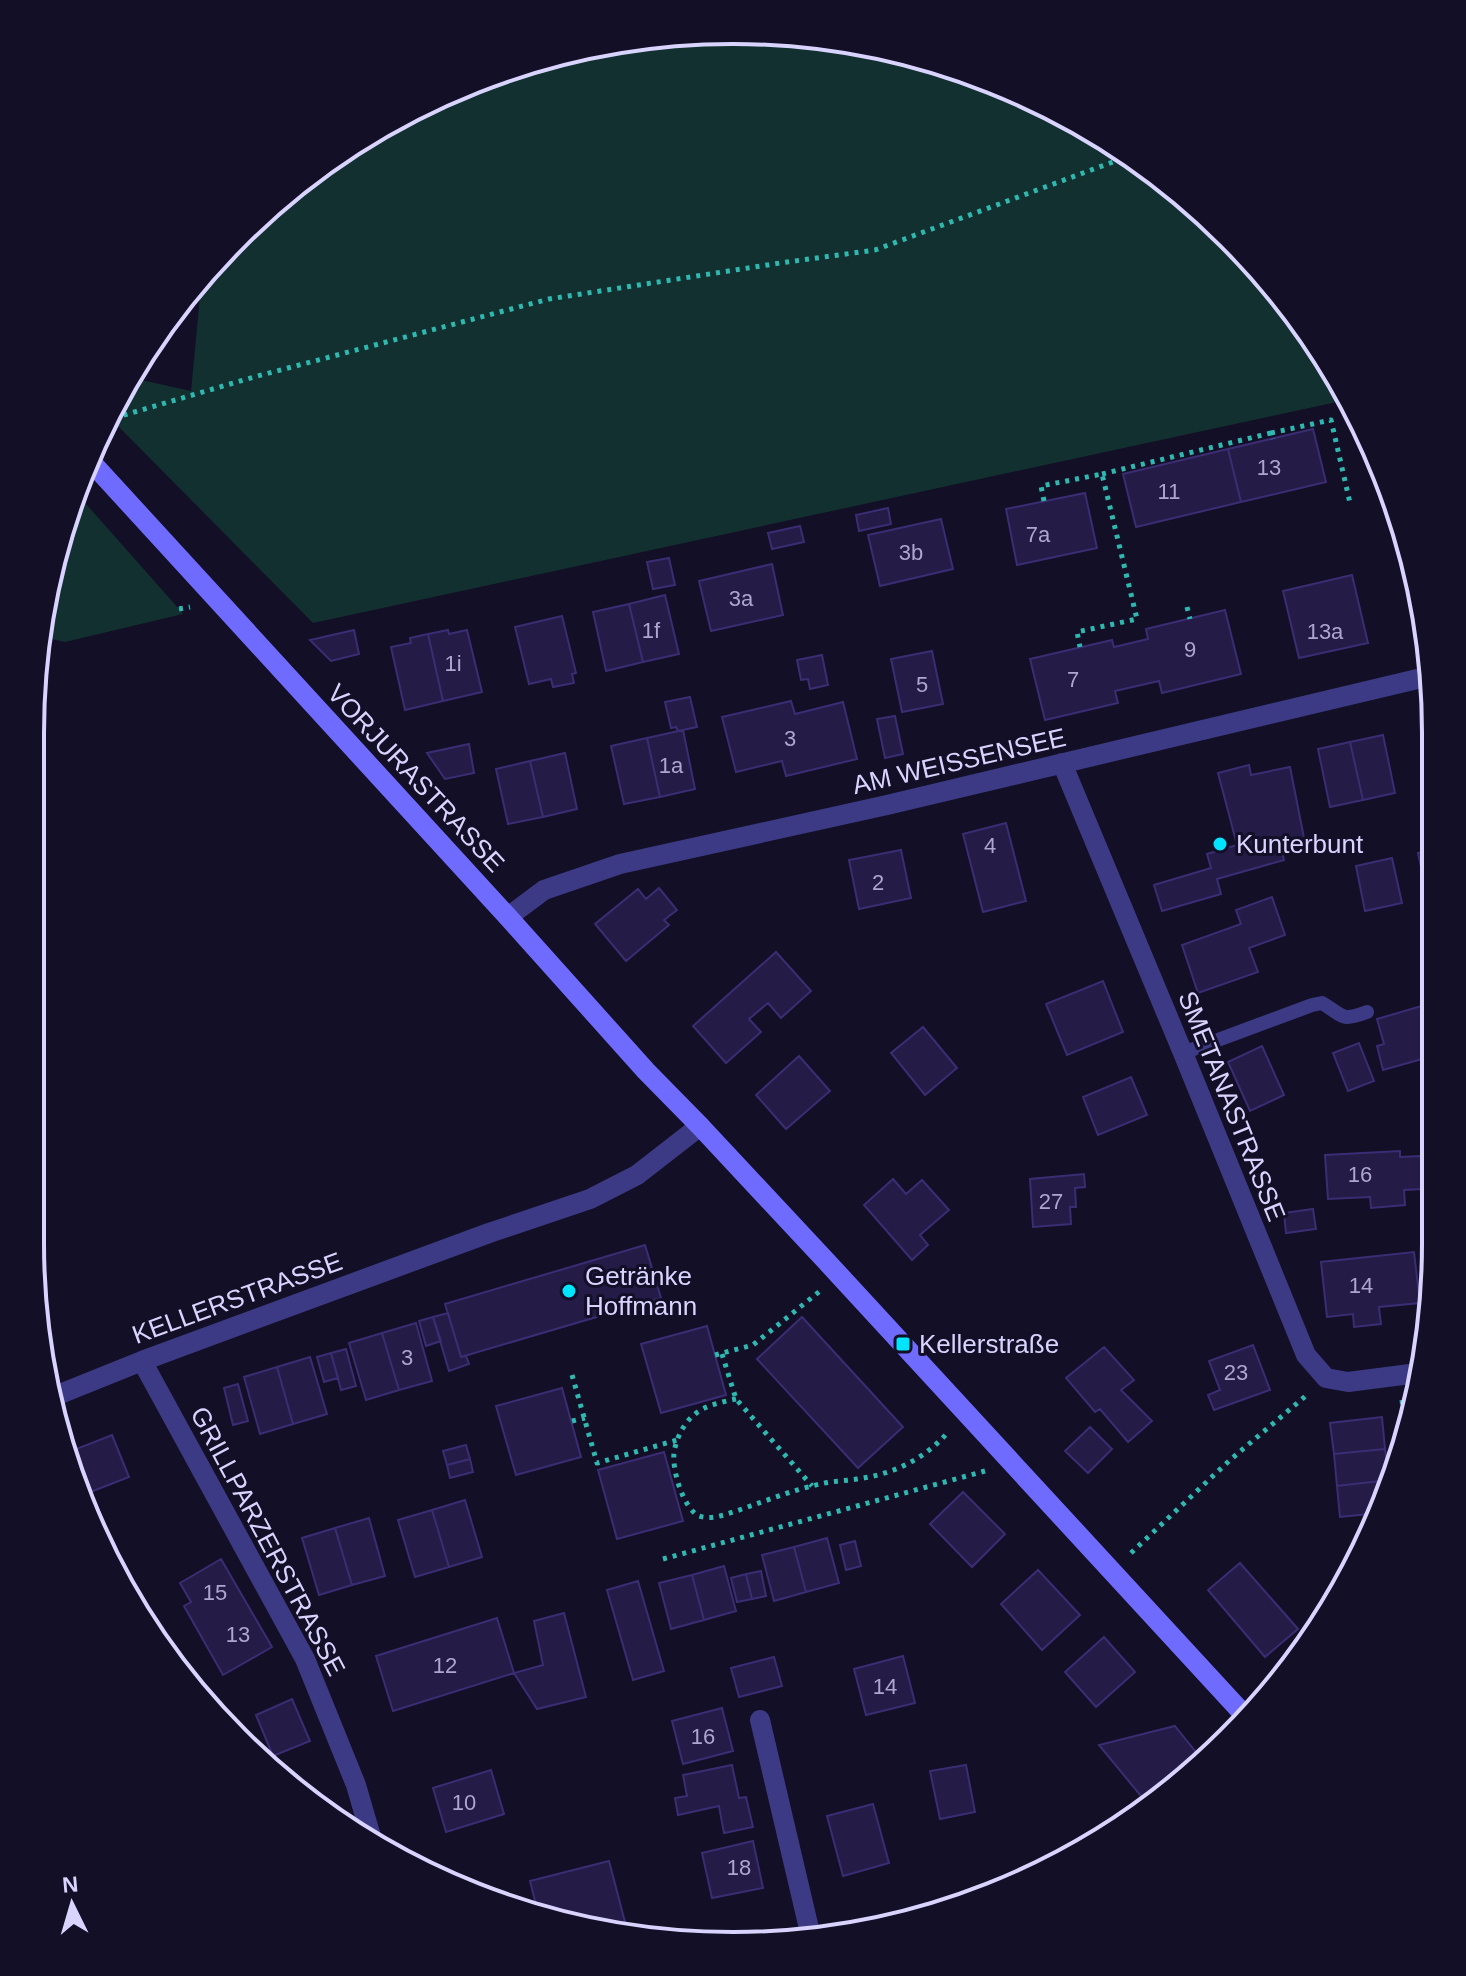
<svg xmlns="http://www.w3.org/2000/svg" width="1466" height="1976" font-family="Arial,sans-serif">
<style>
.green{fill:#12302f}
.building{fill:#241b47;stroke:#3b2d73;stroke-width:2}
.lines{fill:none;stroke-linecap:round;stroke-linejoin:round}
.path{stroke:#2fb8b0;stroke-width:5;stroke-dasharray:4 6;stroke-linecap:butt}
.service{stroke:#3d3a85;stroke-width:14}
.minor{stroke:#3d3a85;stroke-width:20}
.secondary{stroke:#6f6bff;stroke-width:20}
.poi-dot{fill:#00e5ff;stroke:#130f26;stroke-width:3}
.labels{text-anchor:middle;stroke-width:6;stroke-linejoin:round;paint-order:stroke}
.number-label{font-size:22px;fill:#aca6d1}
.street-label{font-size:26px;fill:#d9d4ff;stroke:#130f26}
.poi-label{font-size:26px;fill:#d9d4ff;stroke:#130f26;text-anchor:start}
.rim{fill:none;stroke:#d9d4ff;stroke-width:4}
</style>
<rect width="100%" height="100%" fill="#130f26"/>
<!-- green -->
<path class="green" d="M687 31 825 36 959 67 1085 124 1197 205 1291 305 1346 400 313 623 113 421 132 378 191 391 201 286 305 175 422 102 551 54Z
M79 496 179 609 183 614 65 642 47 638 41 631 54 551Z"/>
<!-- building -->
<path class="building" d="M1313 429 1326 482 1241 502 1228 449Z
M1228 449 1241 502 1136 527 1123 474Z
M1085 493 1097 548 1017 565 1006 509Z
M888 508 891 524 859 531 856 515Z
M941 519 953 569 880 586 868 535Z
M800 526 804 542 772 549 768 533Z
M669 558 675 585 653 589 647 562Z
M772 564 783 615 711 631 699 581Z
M1352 575 1368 643 1299 658 1283 591Z
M1415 587 1430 641 1423 643 1410 588Z
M665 595 679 654 643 662 629 604Z
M629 604 643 662 606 671 593 612Z
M1225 610 1241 674 1162 693 1159 681 1115 691 1118 703 1045 720 1030 659 1112 640 1114 647 1148 639 1146 629Z
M562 616 576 673 572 674 574 683 553 687 551 679 529 684 515 627Z
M354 630 359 654 331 661 310 640Z
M448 630 449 634 467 630 482 692 443 701 428 634Z
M428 634 443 701 405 710 391 647 411 643 410 638Z
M932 651 943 704 902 712 891 659Z
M822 655 828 685 810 689 808 679 801 680 797 660Z
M690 697 697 727 678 731 676 727 671 728 665 702Z
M791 701 795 714 843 702 857 759 786 776 782 761 736 772 722 717Z
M895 716 903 754 885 758 877 719Z
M683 730 695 789 660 797 647 738Z
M1383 735 1395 793 1363 800 1350 742Z
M647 738 660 797 624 804 611 746Z
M1350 742 1363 800 1330 807 1318 749Z
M469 744 474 773 445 779 427 753Z
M565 753 577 809 543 817 530 761Z
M530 761 543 817 508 824 496 769Z
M1249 765 1251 775 1290 767 1305 843 1281 847 1284 860 1217 879 1221 894 1162 911 1154 885 1211 868 1207 854 1237 845 1218 773Z
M1006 823 1026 901 983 912 963 834Z
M901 850 911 898 859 909 849 860Z
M1431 850 1432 903 1429 904 1418 853Z
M1392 858 1402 903 1365 911 1356 866Z
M659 888 677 910 664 920 669 925 626 961 595 924 638 889 646 899Z
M1272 897 1285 935 1249 948 1258 972 1198 993 1182 945 1241 924 1236 910Z
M776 952 811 991 781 1018 768 1003 749 1019 761 1032 726 1063 693 1026Z
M1103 981 1123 1032 1067 1055 1046 1004Z
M1425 1005 1433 1031V1056L1383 1070 1377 1046 1384 1044 1377 1019Z
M923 1027 957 1068 925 1095 891 1053Z
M1359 1043 1374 1081 1348 1091 1333 1053Z
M1262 1046 1284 1095 1250 1111 1228 1062Z
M799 1056 830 1091 786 1129 756 1095Z
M1131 1077 1147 1115 1098 1135 1083 1097Z
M1400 1151V1157L1421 1156 1423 1189 1404 1190 1405 1205 1371 1208 1370 1197 1328 1199 1325 1155Z
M1084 1174 1085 1187 1075 1188 1076 1207H1070L1071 1224 1033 1227 1030 1179Z
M893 1179 906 1194 922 1180 949 1210 920 1235 928 1245 912 1260 864 1205Z
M1313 1209 1316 1229 1286 1233 1284 1213Z
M645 1245 661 1298 461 1357 445 1304Z
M1414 1252 1420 1303 1379 1307 1381 1324 1354 1327 1353 1314 1327 1317 1321 1262Z
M1424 1303H1432L1426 1333Z
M448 1313 461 1357 466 1356 469 1364 449 1371 433 1317Z
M433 1317 441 1341 426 1346 419 1321Z
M802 1317 903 1427 858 1468 757 1359Z
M416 1323 432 1381 399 1390 382 1333Z
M707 1326 726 1395 661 1413 641 1344Z
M382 1333 399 1390 366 1400 349 1343Z
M1253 1345 1270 1390 1214 1410 1208 1395 1220 1390 1209 1361Z
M1104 1347 1134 1380 1121 1390 1152 1421 1128 1442 1100 1409 1095 1412 1066 1378Z
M346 1349 356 1386 341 1390 331 1353Z
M331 1353 338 1378 324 1382 317 1357Z
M310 1357 327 1414 293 1424 277 1367Z
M277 1367 293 1424 260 1434 244 1377Z
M238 1384 248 1421 233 1425 224 1388Z
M562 1388 581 1457 516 1475 496 1406Z
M1382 1417 1385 1449 1334 1454 1330 1423Z
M1090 1427 1112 1449 1088 1473 1065 1451Z
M112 1435 129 1477 83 1495 66 1453Z
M466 1445 470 1459 447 1465 443 1451Z
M1385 1449 1389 1480 1337 1486 1334 1454Z
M664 1452 683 1521 617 1539 598 1470Z
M470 1459 473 1472 450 1478 447 1465Z
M1389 1480 1390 1489 1379 1513 1340 1517 1337 1486Z
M963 1492 1005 1534 972 1567 930 1524Z
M465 1500 482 1557 449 1567 432 1510Z
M432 1510 449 1567 415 1577 398 1520Z
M369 1518 385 1576 352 1585 335 1528Z
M335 1528 352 1585 319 1595 302 1538Z
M827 1538 839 1583 806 1592 794 1547Z
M855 1541 861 1566 846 1570 840 1545Z
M794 1547 806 1592 774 1601 762 1555Z
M221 1559 272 1647 223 1675 184 1606 191 1602 180 1583Z
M1240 1563 1298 1629 1265 1657 1208 1590Z
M724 1566 736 1611 704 1620 692 1575Z
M1038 1570 1080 1615 1042 1650 1001 1604Z
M761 1571 766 1596 752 1599 746 1574Z
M746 1574 752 1599 737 1602 731 1578Z
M692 1575 704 1620 671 1629 659 1583Z
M638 1581 664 1671 633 1680 607 1590Z
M564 1613 586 1697 537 1709 514 1673 543 1665 534 1621Z
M497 1618 514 1673 393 1711 376 1656Z
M1104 1637 1135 1672 1096 1707 1065 1672Z
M903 1656 915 1703 866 1715 854 1669Z
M774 1657 782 1686 739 1697 731 1668Z
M292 1699 310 1741 273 1756 256 1715Z
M722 1708 733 1751 683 1764 672 1721Z
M1175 1726 1203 1761 1161 1801 1150 1807 1099 1745Z
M732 1765 739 1798 746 1797 753 1827 724 1833 719 1806 678 1815 675 1798 687 1796 683 1775Z
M966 1765 975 1812 940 1819 930 1771Z
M491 1770 504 1814 446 1832 433 1788Z
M873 1804 889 1863 843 1876 827 1816Z
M753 1841 763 1888 712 1898 702 1853Z
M609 1861 625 1922 590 1931 538 1913 530 1881Z
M1038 1869 1039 1871 997 1894 994 1880Z
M768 1934 771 1944 739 1942Z"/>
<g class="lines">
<!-- path -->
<path class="path" d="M114 418 254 377 549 299 780 263 875 250 1129 156
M1271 433 1331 420 1350 503
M1102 474 1271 433 1273 439
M1044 501 1041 486 1102 474 1137 619 1077 632 1080 647
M1187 607 1190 619
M179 609 190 607
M722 1354 736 1399 812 1486
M715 1355 753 1345 820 1291
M572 1375 597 1463 677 1440
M736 1399C722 1402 705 1405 694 1415 683 1424 676 1439 674 1453 672 1470 683 1508 699 1516 708 1519 716 1517 724 1515 756 1505 788 1491 820 1484 832 1481 845 1481 857 1479 894 1474 925 1459 949 1431
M1402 1400 1406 1434
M572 1421 585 1418
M1131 1553 1230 1460 1308 1394
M663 1559 985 1471"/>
<!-- service -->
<path class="service" d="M1183 1053 1312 1005 1322 1003C1344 1016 1340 1022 1367 1012"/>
<!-- minor -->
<path class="minor" d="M1062 763 1183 1053 1306 1355 1326 1378 1348 1382 1418 1373
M508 917 544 890 620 864 887 805 1430 676
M142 1361 305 1659 356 1785 372 1840
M50 1398 142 1361 489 1233 590 1199 637 1175 700 1126
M760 1720 811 1937"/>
<!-- secondary -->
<path class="secondary" d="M93 464 508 917 646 1071 700 1126 827 1262 1248 1719"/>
</g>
<!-- markers -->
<g class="poi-dot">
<circle cx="1220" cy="844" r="8"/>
<circle cx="569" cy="1291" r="8"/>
<rect x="895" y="1336" width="16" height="16" rx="4"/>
</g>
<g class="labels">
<!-- number labels -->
<g class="number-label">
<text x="1269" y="475">13</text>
<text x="1169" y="499">11</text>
<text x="1038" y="542">7a</text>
<text x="911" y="560">3b</text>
<text x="741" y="606">3a</text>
<text x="651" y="638">1f</text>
<text x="1325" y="639">13a</text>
<text x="1190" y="657">9</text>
<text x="453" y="671">1i</text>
<text x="1073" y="687">7</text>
<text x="922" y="692">5</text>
<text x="790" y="746">3</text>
<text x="671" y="773">1a</text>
<text x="990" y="853">4</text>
<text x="878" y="890">2</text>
<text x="1360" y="1182">16</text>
<text x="1051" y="1209">27</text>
<text x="1361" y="1293">14</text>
<text x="407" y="1365">3</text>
<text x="1236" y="1380">23</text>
<text x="215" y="1600">15</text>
<text x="238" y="1642">13</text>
<text x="445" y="1673">12</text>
<text x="885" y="1694">14</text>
<text x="703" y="1744">16</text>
<text x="464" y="1810">10</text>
<text x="739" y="1875">18</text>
</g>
<!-- street labels -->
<g class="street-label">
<text transform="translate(959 761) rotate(-13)" y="9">AM WEISSENSEE</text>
<text transform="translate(416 778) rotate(47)" y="9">VORJURASTRASSE</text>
<text transform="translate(1232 1106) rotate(68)" y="9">SMETANASTRASSE</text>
<text transform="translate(237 1298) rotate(-20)" y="9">KELLERSTRASSE</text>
<text transform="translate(268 1541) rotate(62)" y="9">GRILLPARZERSTRASSE</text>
</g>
<!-- poi labels -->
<g class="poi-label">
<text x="1236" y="853">Kunterbunt</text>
<text x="585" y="1285">Getränke<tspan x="585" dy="30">Hoffmann</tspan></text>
<text x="919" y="1353">Kellerstraße</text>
</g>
</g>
<!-- crop -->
<path d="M0 0H1466V1976H0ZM733 44H733A689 689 0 0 1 1422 733V1243A689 689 0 0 1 733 1932H733A689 689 0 0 1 44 1243V733A689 689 0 0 1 733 44Z" fill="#130f26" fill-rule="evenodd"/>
<path class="rim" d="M733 44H733A689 689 0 0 1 1422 733V1243A689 689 0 0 1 733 1932H733A689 689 0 0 1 44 1243V733A689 689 0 0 1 733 44Z"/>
<!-- north arrow -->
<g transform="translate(72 1904) rotate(355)" stroke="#130f26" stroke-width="6" paint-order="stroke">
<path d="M0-6L14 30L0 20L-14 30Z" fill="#d9d4ff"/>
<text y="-12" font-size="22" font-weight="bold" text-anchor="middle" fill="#d9d4ff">N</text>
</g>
</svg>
